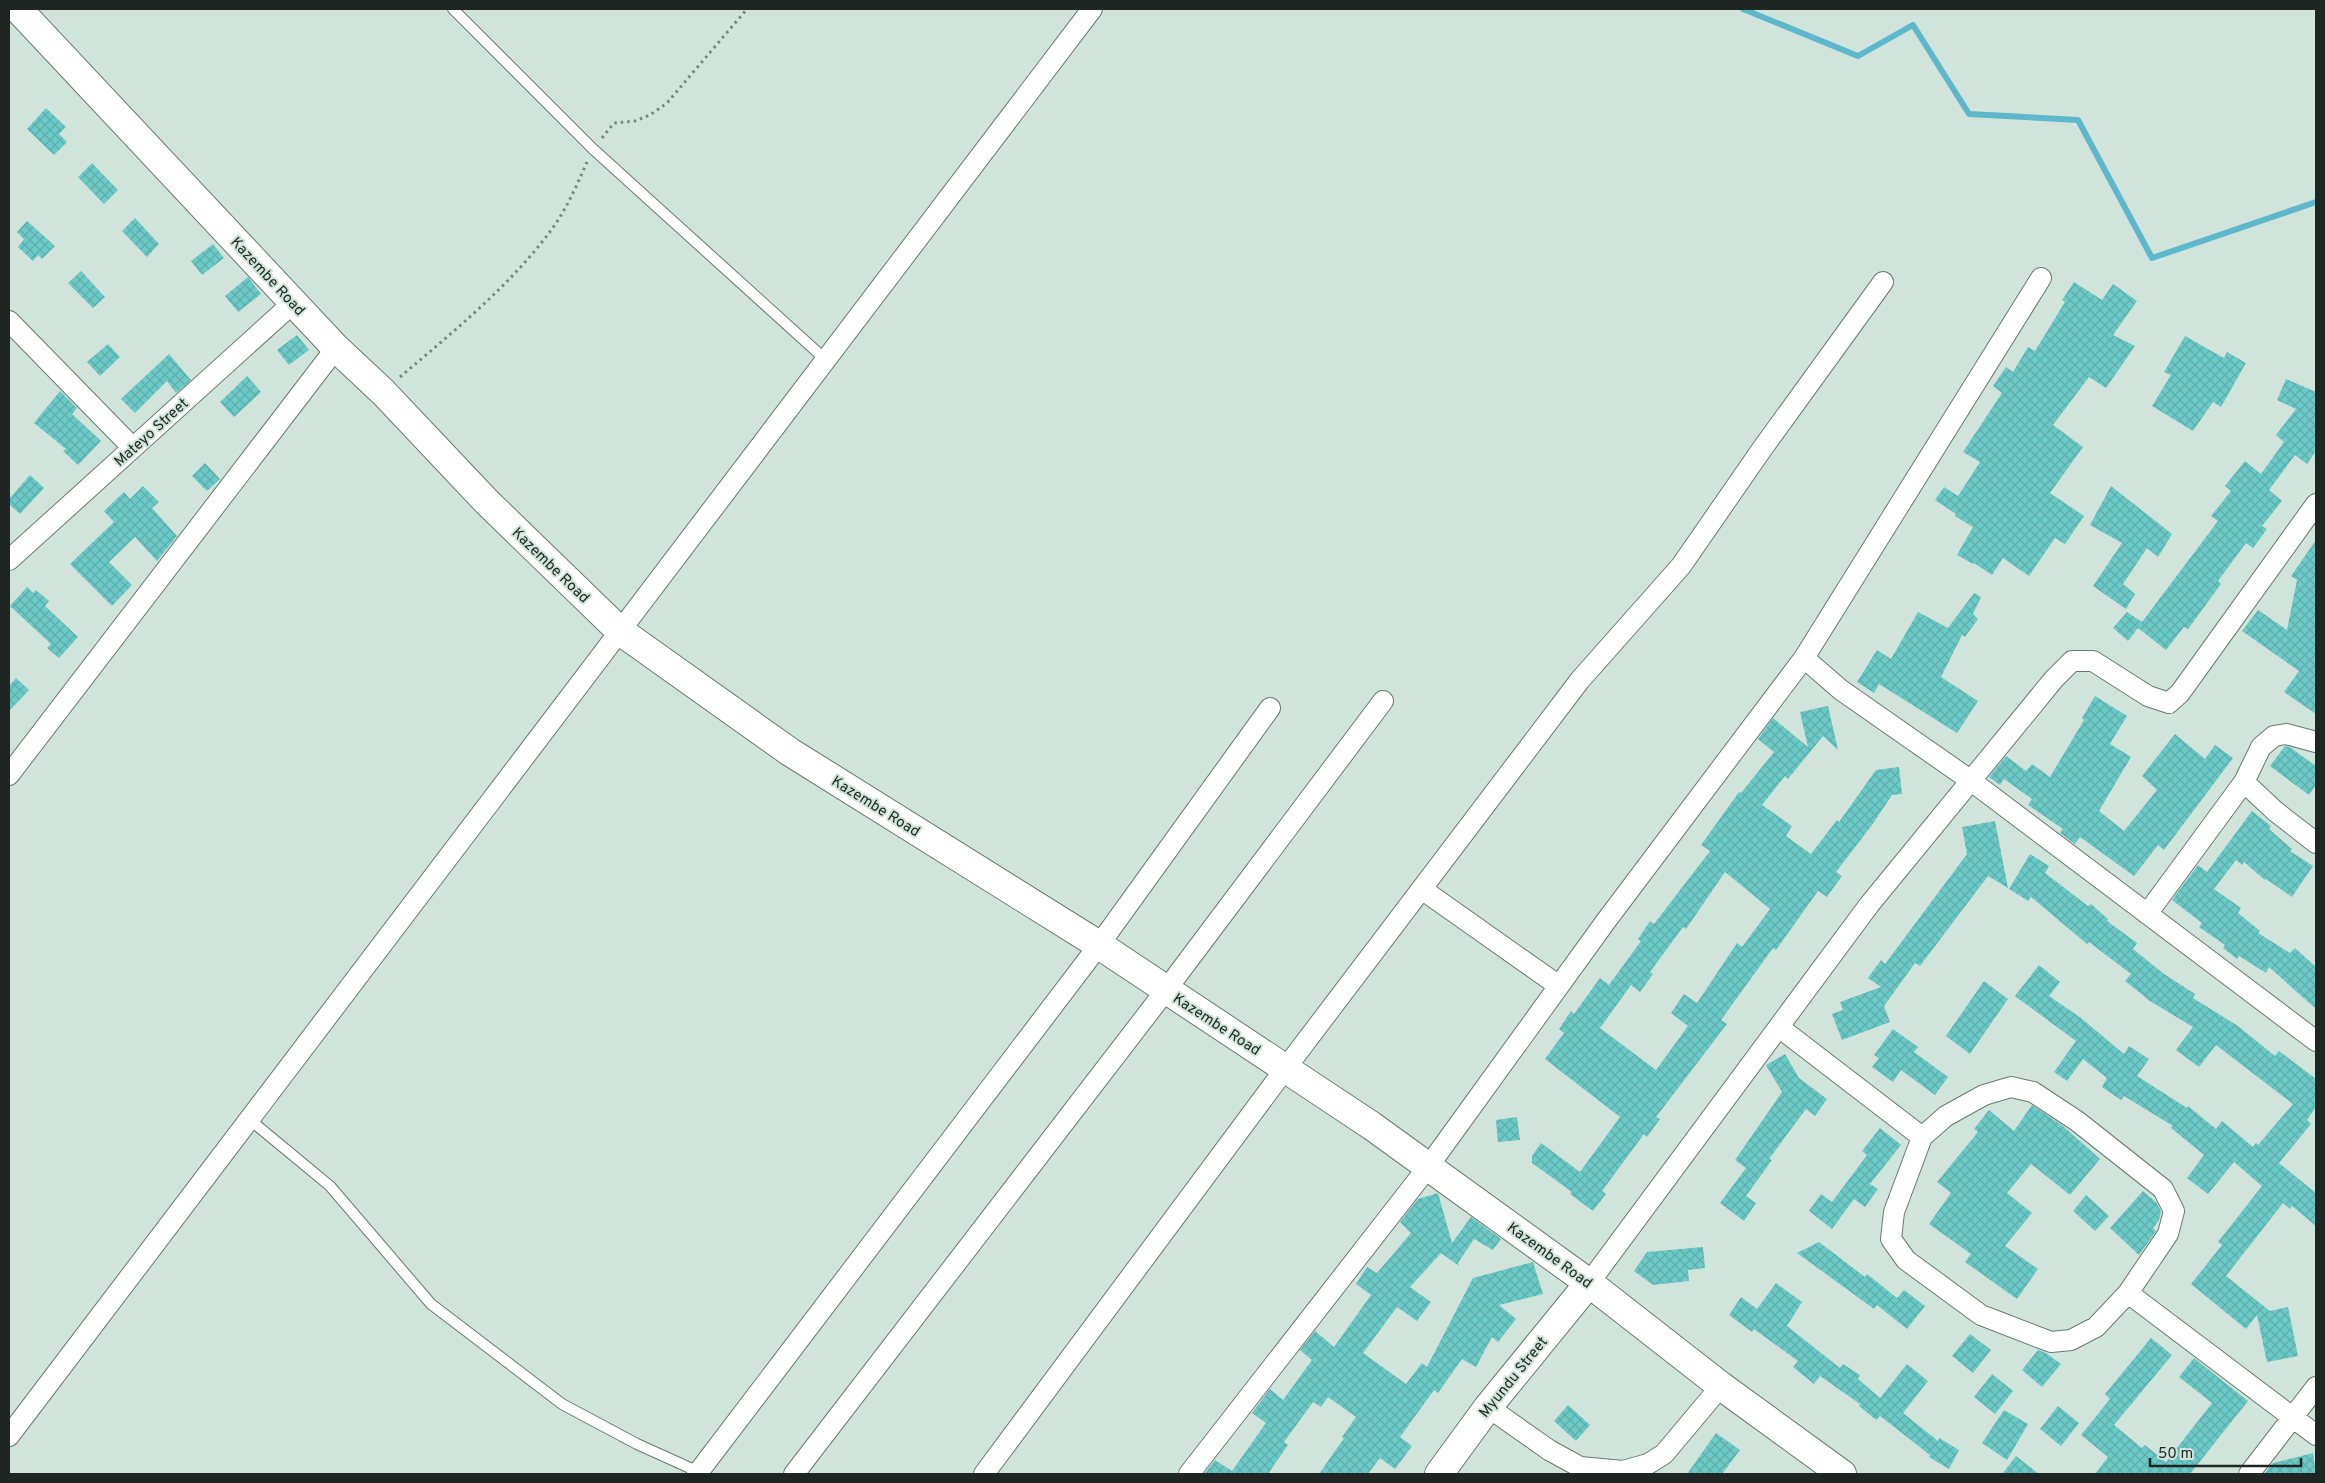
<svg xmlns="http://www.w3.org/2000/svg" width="2325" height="1483" font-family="Overpass,sans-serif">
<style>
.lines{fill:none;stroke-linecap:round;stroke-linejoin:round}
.stream{stroke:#5fb7cc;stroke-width:6}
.building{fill:url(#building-cross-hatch);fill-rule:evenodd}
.lane-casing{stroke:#697a73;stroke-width:12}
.street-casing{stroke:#697a73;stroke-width:22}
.secondary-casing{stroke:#697a73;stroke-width:30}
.path{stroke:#77847f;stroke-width:3;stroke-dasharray:2.5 4;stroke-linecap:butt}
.lane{stroke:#fff;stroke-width:10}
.street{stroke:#fff;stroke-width:20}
.secondary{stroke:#fff;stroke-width:28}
.labels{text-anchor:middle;stroke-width:4;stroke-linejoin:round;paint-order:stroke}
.street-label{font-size:15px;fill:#1e2522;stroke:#d1e4dc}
</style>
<defs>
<pattern id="building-cross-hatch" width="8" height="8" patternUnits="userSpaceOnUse" patternTransform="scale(1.25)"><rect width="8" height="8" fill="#6ccac6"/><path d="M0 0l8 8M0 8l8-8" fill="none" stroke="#5dadaa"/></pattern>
</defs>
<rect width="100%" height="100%" fill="#d1e4dc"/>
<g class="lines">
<!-- stream -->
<path class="stream" d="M1743 9 1858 56 1913 25 1969 114 2078 120 2152 258 2316 202"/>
</g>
<!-- building -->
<path class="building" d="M46 108 66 127 59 134 67 142 54 155 27 129Z
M92 163 118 190 104 204 78 177Z
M135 218 159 244 147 257 122 231Z
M27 221 55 246 42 259 38 255 33 261 18 247 24 239 17 232Z
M213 244 224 258 202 275 191 261Z
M81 271 105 297 93 308 68 283Z
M248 277 261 294 238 312 225 296Z
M2074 282 2102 300 2113 284 2137 301 2113 335 2135 346 2106 388 2089 377 2053 425 2083 447 2050 493 2084 516 2065 544 2055 538 2029 576 2003 558 1992 575 1974 563 1973 564 1957 555 1973 527 1955 516 1956 514 1935 500 1944 487 1958 496 1980 462 1963 452 2002 393 1993 386 2006 367 2013 372 2028 347 2035 351 2065 302 2062 300Z
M297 335 309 350 289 365 277 350Z
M2185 336 2224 358 2227 352 2246 363 2221 407 2213 402 2193 431 2152 406 2171 375 2164 372Z
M108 344 120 357 100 376 87 362Z
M169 354 191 380 176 393 167 381 135 413 121 399Z
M247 376 261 392 234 417 220 402Z
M2286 379 2316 392V451L2307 464 2295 455 2269 490 2282 501 2262 526 2267 529 2253 548 2246 543 2218 581 2221 584 2188 629 2184 627 2166 650 2138 628 2128 641 2113 628 2127 612 2142 622 2218 521 2211 516 2231 491 2225 486 2245 461 2261 474 2284 442 2276 435 2296 409 2277 400Z
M60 391 77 408 72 414 101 441 78 465 63 451 66 449 34 423Z
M205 463 220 479 207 491 192 476Z
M30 475 44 488 20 514 9 504V499Z
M143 486 159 502 152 508 177 536 157 561 135 537 109 562 132 585 112 606 70 564 114 522 104 511 124 492 130 499Z
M2111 486 2172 534 2158 557 2147 548 2123 584 2135 594 2126 609 2093 586 2122 543 2090 525Z
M2316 540V714L2284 692 2299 671 2242 631 2258 610 2287 630 2297 580 2291 576Z
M27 587 33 593 36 590 49 601 45 606 78 637 59 658 47 648 51 644 10 606Z
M1974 593 1981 597 1973 614 1978 619 1965 637 1962 635 1941 677 1978 701 1957 733 1879 684 1874 693 1857 682 1877 650 1891 659 1918 612 1948 628Z
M16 678 29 690 9 711V686Z
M2095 696 2127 716 2110 744 2131 757 2099 811 2124 831 2157 790 2142 776 2175 734 2205 759 2215 745 2233 758 2164 850 2158 845 2134 876 2080 837 2075 844 2060 833 2063 829 2028 805 2032 799 2004 779 2000 785 1989 777 2006 756 2026 771 2032 764 2050 777 2084 720 2082 718Z
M1828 706 1838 750 1823 736 1788 779 1785 776 1762 805 1792 826 1786 836 1811 854 1837 820 1839 822 1876 770 1899 767 1902 794 1892 795 1872 825 1836 872 1842 876 1827 897 1818 891 1776 950 1773 948 1721 1020 1727 1024 1656 1117 1660 1119 1647 1137 1644 1134 1602 1191 1606 1194 1593 1211 1570 1194 1572 1192 1532 1163V1156L1541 1143 1580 1172 1620 1117 1545 1059 1564 1033 1559 1029 1571 1011 1574 1014 1600 978 1609 985 1641 941 1638 939 1650 921 1654 924 1710 851 1701 845 1739 792 1741 793 1774 752 1758 739 1773 718 1808 747 1800 712ZM1725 872 1770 909 1742 947 1737 943 1697 1003 1684 994 1671 1013 1688 1026 1656 1070 1600 1028 1631 985 1640 992 1653 974 1650 972 1683 927 1686 929Z
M2285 746 2291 748 2316 766V785L2309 795 2270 766Z
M2252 811 2271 826 2269 829 2292 849 2290 851 2313 866 2292 897 2266 879 2265 880 2244 862 2242 865 2236 860 2214 889 2241 908 2238 913 2260 931 2258 933 2290 953 2295 948 2316 967V1009L2269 967 2266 973 2239 956 2237 959 2223 948 2225 945 2199 927 2202 923 2172 900 2198 865 2207 872Z
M1995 821 2008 888 1988 876 1920 966 1915 963 1884 1006 1890 1022 1842 1040 1832 1014 1843 1010 1840 1002 1881 987 1868 978 1881 960 1885 964 1967 854 1962 827Z
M2030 854 2049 866 2045 873 2088 906 2091 904 2108 919 2107 921 2137 943 2133 949 2164 974 2195 994 2193 998 2238 1026 2275 1056 2279 1051 2316 1079V1107L2307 1120 2311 1124 2279 1163 2316 1193V1226L2292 1206 2290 1209 2283 1203 2226 1276 2270 1311 2288 1307 2298 1356 2267 1362 2257 1315 2246 1329 2191 1284 2222 1245 2218 1242 2262 1186 2234 1162 2208 1194 2187 1178 2204 1155 2171 1128 2173 1126 2124 1096 2121 1100 2102 1087 2107 1078 2083 1059 2067 1081 2054 1072 2076 1041 2015 996 2039 965 2060 982 2049 996 2081 1018 2124 1054 2129 1046 2149 1059 2137 1076 2187 1108 2188 1106 2216 1129 2222 1121 2253 1147 2256 1143 2258 1145 2293 1104 2216 1045 2199 1067 2176 1050 2193 1027 2150 1001 2125 981 2131 974 2089 942 2087 944 2031 897 2028 901 2009 889Z
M1984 981 2008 999 1970 1054 1946 1036Z
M1893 1029 1918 1047 1914 1052 1948 1077 1935 1095 1901 1070 1893 1082 1872 1067 1879 1058 1874 1055Z
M1785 1054 1799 1078 1827 1099 1815 1116 1806 1109 1769 1159 1772 1160 1746 1196 1756 1203 1744 1221 1720 1203 1746 1168 1735 1160 1782 1092 1766 1065Z
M2032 1105 2063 1126 2100 1159 2070 1195 2031 1164 2007 1193 2032 1213 2005 1246 2038 1269 2017 1299 1965 1262 1971 1254 1929 1224 1951 1193 1937 1182 1978 1132 1974 1129 1989 1110 2014 1131Z
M1517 1117 1520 1140 1498 1142 1496 1120Z
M1880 1128 1901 1145 1870 1184 1878 1189 1865 1207 1854 1199 1832 1229 1809 1211 1821 1194 1832 1202 1867 1155 1862 1151Z
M2143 1191 2157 1203 2161 1212 2159 1220 2153 1228 2156 1231 2139 1255 2110 1228Z
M1438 1193 1452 1243 1471 1217 1501 1239 1493 1250 1474 1239 1458 1263 1459 1266 1441 1253 1410 1287 1431 1302 1417 1321 1397 1307 1363 1353 1406 1384 1422 1363 1427 1367 1473 1278 1533 1262 1543 1294 1499 1305 1516 1319 1498 1342 1492 1337 1476 1367 1462 1359 1438 1393 1434 1390 1400 1437 1412 1446 1395 1469 1380 1458 1368 1474H1319L1344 1438 1342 1437 1356 1417 1328 1397 1321 1407 1313 1402 1284 1442 1288 1445 1268 1474H1204L1215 1460 1232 1471 1266 1423 1252 1413 1270 1389 1283 1400 1312 1360 1300 1350 1315 1331 1334 1347 1371 1295 1356 1284 1367 1267 1377 1273 1411 1233 1400 1222 1418 1199Z
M2086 1195 2109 1216 2095 1231 2073 1211Z
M1819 1242 1865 1277 1867 1274 1897 1298 1904 1290 1925 1306 1907 1329 1877 1305 1874 1309 1797 1253Z
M1703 1247 1705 1268 1688 1270 1689 1281 1653 1285 1634 1271 1647 1252Z
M1776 1283 1802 1302 1787 1326 1840 1368 1843 1364 1860 1375 1858 1379 1880 1398 1907 1364 1928 1381 1903 1413 1938 1441 1939 1438 1959 1450 1949 1469 1929 1457 1930 1455 1880 1416 1876 1420 1859 1406 1860 1404 1820 1376 1814 1384 1793 1367 1798 1361 1754 1329 1752 1332 1729 1315 1741 1297 1757 1309Z
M1970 1334 1991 1350 1973 1373 1952 1356Z
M2151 1338 2172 1355 2114 1425 2142 1448 2145 1445 2166 1462 2212 1403 2179 1377 2194 1358 2248 1401 2190 1474H2095L2108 1457 2081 1435 2110 1399 2105 1394Z
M2038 1350 2046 1353 2061 1364 2042 1387 2022 1370Z
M1992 1374 2013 1391 1995 1414 1974 1397Z
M1568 1405 1590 1425 1576 1441 1554 1421Z
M2058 1406 2079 1423 2061 1446 2040 1429Z
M2004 1410 2028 1424 2007 1460 1982 1443Z
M1716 1433 1740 1450 1722 1474H1687Z
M2313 1453 2316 1474H2264L2273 1463Z
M2016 1456 2039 1474H2002Z"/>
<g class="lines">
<defs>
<path id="lane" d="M453 9 593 149 826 360
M249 1119 330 1186 431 1304 562 1404 637 1444 699 1472"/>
<path id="street" d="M9 321 133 448
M9 560 293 303
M1804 658 1841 690 1970 780 2316 1041
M9 775 336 348
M2244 782 2275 811 2316 843
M1423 890 1559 986
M2147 914 2244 782 2261 747 2274 736 2286 734 2316 742
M1780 1028 1922 1137
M2011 1087 2033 1092 2077 1121 2163 1189 2174 1211 2168 1234 2128 1293 2096 1327 2071 1340 2051 1342 1981 1315 1906 1260 1891 1239 1894 1212 1922 1137 1946 1116 1984 1095Z
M1589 1283 1869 905 2054 679 2072 661H2093L2148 696 2169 703 2180 693 2316 504
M2128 1293 2316 1435
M1488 1407 1549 1450 1580 1467 1623 1471 1648 1464 1664 1454 1721 1386
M9 1436 1092 9
M697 1474 1099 945 1270 708
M794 1474 1166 990 1383 701
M984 1474 1285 1069 1580 680 1681 566 1762 449 1883 282
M1189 1474 1428 1167 1606 921 1804 658 2041 278
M2249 1474 2316 1387"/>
<path id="secondary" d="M18 9 336 348 383 392 488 503 620 631 790 752 1099 945 1372 1126 1589 1283 1721 1386 1842 1474
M1439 1474 1488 1407 1589 1283"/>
</defs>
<!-- lane casing -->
<use href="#lane" class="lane-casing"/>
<!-- street casing -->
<use href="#street" class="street-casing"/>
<!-- secondary casing -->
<use href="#secondary" class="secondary-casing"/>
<!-- path -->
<path class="path" d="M602 138 614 123 635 121 650 115 667 103 747 9
M400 377C454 331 510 286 552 229 567 208 577 185 587 162"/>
<!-- lane -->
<use href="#lane" class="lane"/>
<!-- street -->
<use href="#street" class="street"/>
<!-- secondary -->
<use href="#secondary" class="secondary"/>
</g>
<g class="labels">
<!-- street labels -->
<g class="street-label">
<text transform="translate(268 276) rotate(47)" y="5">Kazembe Road</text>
<text transform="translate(151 432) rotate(-42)" y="5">Mateyo Street</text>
<text transform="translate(551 565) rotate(44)" y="5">Kazembe Road</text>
<text transform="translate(876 806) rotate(32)" y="5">Kazembe Road</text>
<text transform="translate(1217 1024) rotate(33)" y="5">Kazembe Road</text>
<text transform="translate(1550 1255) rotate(36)" y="5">Kazembe Road</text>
<text transform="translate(1513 1377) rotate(-51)" y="5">Myundu Street</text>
</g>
</g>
<!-- border -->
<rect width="2325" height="1483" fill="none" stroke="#1e2522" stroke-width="20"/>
<!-- scale -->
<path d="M2150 1458v8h151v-8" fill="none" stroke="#1e2522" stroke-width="2.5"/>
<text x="2158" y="1458" font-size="15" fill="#1e2522" stroke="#d1e4dc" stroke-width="4" paint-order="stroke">50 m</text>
</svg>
